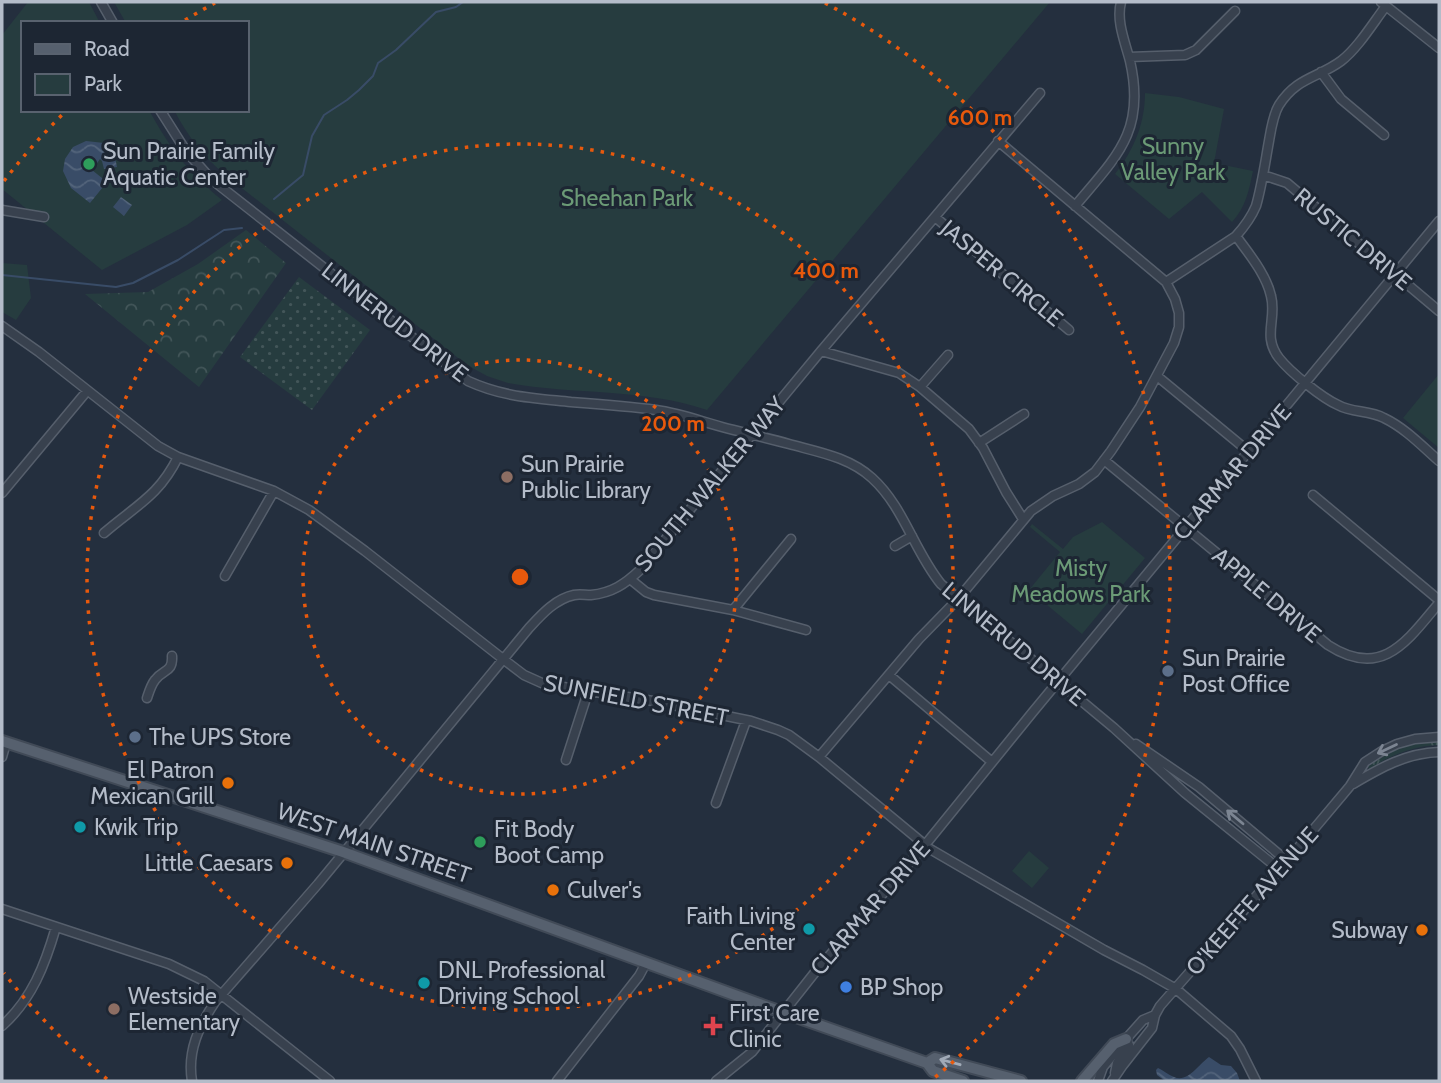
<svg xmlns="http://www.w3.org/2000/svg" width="1441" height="1083" font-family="Cabin,sans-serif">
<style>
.grass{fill:url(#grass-tufts)}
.forest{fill:url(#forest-crowns)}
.park{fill:#263c3f}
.garden{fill:url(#garden-dots)}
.water{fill:url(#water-waves)}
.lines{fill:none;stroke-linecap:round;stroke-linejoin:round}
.stream{stroke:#394c67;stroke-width:2}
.minor-casing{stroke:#565f6c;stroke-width:11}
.major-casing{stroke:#414a57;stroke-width:14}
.minor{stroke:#38414e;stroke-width:8}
.major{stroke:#56606e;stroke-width:10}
.oneway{stroke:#7c8592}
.oneway2{stroke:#a1aab7}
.ring{fill:none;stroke:#e8590c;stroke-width:3.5;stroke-dasharray:3.5 7}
.leisure-dot{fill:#2e9e5b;stroke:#1d2633;stroke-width:2.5}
.education-dot{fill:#8d6e63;stroke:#1d2633;stroke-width:2.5}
.service-dot{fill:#5c6f8a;stroke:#1d2633;stroke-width:2.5}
.food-dot{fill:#e8710a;stroke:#1d2633;stroke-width:2.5}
.culture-dot{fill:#0f9aa8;stroke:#1d2633;stroke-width:2.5}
.shop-dot{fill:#3f7fe0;stroke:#1d2633;stroke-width:2.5}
.health-dot{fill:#e0444e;stroke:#1d2633;stroke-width:2.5}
.labels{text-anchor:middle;stroke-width:6;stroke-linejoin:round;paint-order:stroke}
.park-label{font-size:23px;fill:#6b9a76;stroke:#1d2633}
.poi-label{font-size:23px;fill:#b4bcc9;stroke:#1d2633;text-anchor:start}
.street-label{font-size:23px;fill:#b4bcc9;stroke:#1d2633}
.centre{fill:#e8590c;stroke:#1d2633;stroke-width:3.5}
.ring-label{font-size:21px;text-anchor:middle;font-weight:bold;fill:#e8590c;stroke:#1d2633;stroke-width:6;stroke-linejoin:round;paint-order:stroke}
</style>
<defs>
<pattern id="grass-tufts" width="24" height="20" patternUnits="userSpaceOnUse" patternTransform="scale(1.75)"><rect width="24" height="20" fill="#263c3f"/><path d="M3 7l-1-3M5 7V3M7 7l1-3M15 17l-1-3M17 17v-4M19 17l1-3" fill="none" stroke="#435659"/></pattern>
<pattern id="forest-crowns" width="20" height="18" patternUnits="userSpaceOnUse" patternTransform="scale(1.75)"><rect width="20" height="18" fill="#263c3f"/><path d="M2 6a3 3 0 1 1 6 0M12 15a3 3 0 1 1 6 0" fill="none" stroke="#435659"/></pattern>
<pattern id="garden-dots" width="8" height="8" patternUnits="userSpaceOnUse" patternTransform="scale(1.75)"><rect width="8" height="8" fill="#263c3f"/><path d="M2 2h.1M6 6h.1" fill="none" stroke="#435659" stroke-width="1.8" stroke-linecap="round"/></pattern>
<pattern id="water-waves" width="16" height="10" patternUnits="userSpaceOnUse" patternTransform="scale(1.75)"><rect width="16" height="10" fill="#394c67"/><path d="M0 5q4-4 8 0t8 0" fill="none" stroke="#53647b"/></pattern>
</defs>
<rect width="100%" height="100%" fill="#242f3e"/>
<!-- grass -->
<path class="grass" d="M1439 741V745C1415 745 1389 756 1369 769L1368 767C1388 750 1413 741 1439 741Z"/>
<!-- forest -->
<path class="forest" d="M246 230 286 263 199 387 85 294 148 292 198 264Z"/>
<!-- park -->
<path class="park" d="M28 2H89L100 23H23V110H149C171 150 187 171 222 200L187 225 102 270 2 189V35Z
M114 2H1050L707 410C643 388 574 395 508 383L487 376 467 365 224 174C203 156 187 135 174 110H247V23H126Z
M1145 93 1179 97 1224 109 1214 163 1253 171C1249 190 1246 207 1232 222L1202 192 1169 219 1115 174C1134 150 1145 123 1145 93Z
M2 263 27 265 31 298 16 320 2 312Z
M1439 374V448L1403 418Z
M1102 522 1145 558 1082 634 1029 590 1060 552 1030 527 1032 524 1063 549 1073 537Z
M1029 851 1049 868 1032 888 1012 871Z"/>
<!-- garden -->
<path class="garden" d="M299 277 370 330 312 410 240 357Z"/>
<!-- water -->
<path class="water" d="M86 141 104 143 115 157 117 167 104 169 102 161 100 159 92 170 107 182 90 203 71 188 63 171 65 159 73 147Z
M121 197 132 205 124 216 113 207Z
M1209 1057 1221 1065 1231 1066 1237 1073 1240 1081H1165L1157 1075 1156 1070 1158 1068C1163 1070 1168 1075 1174 1077 1188 1083 1199 1064 1209 1057Z"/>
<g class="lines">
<!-- stream -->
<path class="stream" d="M274 199 303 175 312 136 324 115 347 100 359 90 373 76 378 63 396 50 436 12 456 7 463 2
M2 275 116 287 133 283 178 260 224 230 242 228"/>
<defs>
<path id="minor" d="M101 2 113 23
M1381 2 1439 48
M1129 57 1185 55 1196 50 1235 11
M1321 72 1341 99 1384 135
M160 110 186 151 211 179 468 381C503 397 533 398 571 402 599 404 628 406 656 410 679 413 700 421 722 427 745 433 767 438 789 444 818 452 849 457 872 478 904 507 914 551 941 584L1114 728 1185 793 1280 870
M1263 175 1287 183 1439 311
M1075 206C1117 156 1146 131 1130 61 1125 42 1116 21 1121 2
M2 210 44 217
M935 217 1069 330
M1236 236C1249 254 1266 274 1271 296 1277 319 1262 336 1279 358 1290 372 1322 398 1338 405 1352 413 1369 410 1384 418 1405 428 1422 446 1439 461
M1166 282 1236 236C1244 227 1251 218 1256 206 1262 185 1265 163 1269 141 1271 129 1273 115 1279 105 1297 77 1318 78 1341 61 1358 48 1373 23 1386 6
M2 326 39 352 158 446 178 457 274 491 309 510 365 551 503 659 524 675 544 684 653 701 751 721 778 730 789 735 819 757 930 849 1104 950 1143 970 1176 989 1231 1036 1240 1049 1256 1081
M821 351 899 373 920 387 969 429 983 448 1006 492 1023 519
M1157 376 1248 451
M920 387 948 355
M979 443 1024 414
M1104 460 1328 645C1382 680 1407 641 1439 603
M2 493 87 391
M1313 495 1439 600
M104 533C135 506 159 496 178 457
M895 546 912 536
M225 576 274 491
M630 579 646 592 654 595 733 610 806 630
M733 610 791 539
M889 675 992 762
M147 698C149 692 151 685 155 680 163 669 173 673 172 656
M1136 744 1199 787 1287 861
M2 757 6 743
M819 757 919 639 958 599 1031 511 1053 496 1079 484 1095 472 1111 451 1140 407 1174 343 1179 327V313L1175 299 1166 282 998 141
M566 760 588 692
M1353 784C1380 768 1406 753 1439 752
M716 803 746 721
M2 909 169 964 204 981 330 1081
M2 1026C32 999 45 965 56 927
M1115 1073 1117 1063 1129 1045 1126 1039
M192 1081C187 1051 199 1026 215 1002L318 884 529 628C541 615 555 599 574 595 579 594 585 595 591 595 612 593 625 584 640 570L821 351 1040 93
M557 1081 639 976 646 963
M716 1081 752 1052 816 971 925 845 1032 713 1439 221
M1098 1081 1103 1067 1126 1039 1143 1020 1155 1015
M1112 1081 1123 1065 1152 1028 1155 1015 1160 1006 1287 861 1350 786 1365 762 1382 751 1397 744 1415 739 1439 737"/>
<path id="major" d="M2 741 343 852 762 1005 927 1063 933 1071 963 1081
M927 1063 935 1058 1021 1081
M1082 1081 1114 1044 1126 1039"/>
</defs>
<!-- minor casing -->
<use href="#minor" class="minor-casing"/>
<!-- major casing -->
<use href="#major" class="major-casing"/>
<!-- minor -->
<use href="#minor" class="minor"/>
<!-- major -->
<use href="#major" class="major"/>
</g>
<!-- one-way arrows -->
<defs><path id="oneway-shaft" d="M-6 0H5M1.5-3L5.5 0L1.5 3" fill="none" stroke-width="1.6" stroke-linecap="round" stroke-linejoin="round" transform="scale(1.75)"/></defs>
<g class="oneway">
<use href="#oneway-shaft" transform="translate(1387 749) rotate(155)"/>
<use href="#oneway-shaft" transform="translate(1235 817) rotate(-140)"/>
</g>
<use class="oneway2" href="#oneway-shaft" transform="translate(950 1062) rotate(-165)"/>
<!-- distance rings -->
<g class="ring">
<circle cx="520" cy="577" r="217"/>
<circle cx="520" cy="577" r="433"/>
<path d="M107 1079A650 650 0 0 1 4 973M4 181A650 650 0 0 1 64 113M185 20A650 650 0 0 1 215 3M825 3A650 650 0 0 1 933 1079"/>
</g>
<!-- markers -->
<g class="leisure-dot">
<circle cx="89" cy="164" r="7"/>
<circle cx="480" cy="842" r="7"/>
</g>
<g class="education-dot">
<circle cx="507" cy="477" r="7"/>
<circle cx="114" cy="1009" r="7"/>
</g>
<g class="service-dot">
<circle cx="1168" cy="671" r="7"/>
<circle cx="135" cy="737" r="7"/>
</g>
<g class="food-dot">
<circle cx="228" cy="783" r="7"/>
<circle cx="287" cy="863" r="7"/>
<circle cx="553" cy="890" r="7"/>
<circle cx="1422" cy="930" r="7"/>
</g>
<g class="culture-dot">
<circle cx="80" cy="827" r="7"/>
<circle cx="809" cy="929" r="7"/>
<circle cx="424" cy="983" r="7"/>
</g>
<circle class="shop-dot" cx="846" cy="987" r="7"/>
<path class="health-dot" d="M709.5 1015.5h7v7h7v7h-7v7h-7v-7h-7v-7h7z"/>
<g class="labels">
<!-- park labels -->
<g class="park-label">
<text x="1173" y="154">Sunny<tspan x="1173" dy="26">Valley Park</tspan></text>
<text x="627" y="206">Sheehan Park</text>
<text x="1081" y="576">Misty<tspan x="1081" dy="26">Meadows Park</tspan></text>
</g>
<!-- poi labels -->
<g class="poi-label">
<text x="103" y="159">Sun Prairie Family<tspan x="103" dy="26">Aquatic Center</tspan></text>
<text x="521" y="472">Sun Prairie<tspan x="521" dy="26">Public Library</tspan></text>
<text x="1182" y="666">Sun Prairie<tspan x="1182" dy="26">Post Office</tspan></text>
<text x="149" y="745">The UPS Store</text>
<text x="214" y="778" text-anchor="end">El Patron<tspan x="214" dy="26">Mexican Grill</tspan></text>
<text x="94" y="835">Kwik Trip</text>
<text x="494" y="837">Fit Body<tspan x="494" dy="26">Boot Camp</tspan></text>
<text x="273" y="871" text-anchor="end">Little Caesars</text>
<text x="567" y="898">Culver's</text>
<text x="795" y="924" text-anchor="end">Faith Living<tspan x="795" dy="26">Center</tspan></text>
<text x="1408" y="938" text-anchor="end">Subway</text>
<text x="438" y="978">DNL Professional<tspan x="438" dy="26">Driving School</tspan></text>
<text x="860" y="995">BP Shop</text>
<text x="128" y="1004">Westside<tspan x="128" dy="26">Elementary</tspan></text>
<text x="729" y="1021">First Care<tspan x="729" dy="26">Clinic</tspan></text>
</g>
<!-- street labels -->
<g class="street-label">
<text transform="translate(1353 239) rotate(40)" y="8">RUSTIC DRIVE</text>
<text transform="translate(1002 273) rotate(40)" y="8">JASPER CIRCLE</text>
<text transform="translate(395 322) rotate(38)" y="8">LINNERUD DRIVE</text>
<text transform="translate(1232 472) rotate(-50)" y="8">CLARMAR DRIVE</text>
<text transform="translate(710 484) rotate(-50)" y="8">SOUTH WALKER WAY</text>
<text transform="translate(1267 595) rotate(40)" y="8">APPLE DRIVE</text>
<text transform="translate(1014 644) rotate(40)" y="8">LINNERUD DRIVE</text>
<text transform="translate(636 700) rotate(11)" y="8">SUNFIELD STREET</text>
<text transform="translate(374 843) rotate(19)" y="8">WEST MAIN STREET</text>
<text transform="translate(1252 901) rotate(-49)" y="8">O'KEEFFE AVENUE</text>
<text transform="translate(870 908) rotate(-49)" y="8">CLARMAR DRIVE</text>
</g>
</g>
<circle cx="520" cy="577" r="10" class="centre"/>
<g class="ring-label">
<text x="980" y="125">600 m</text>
<text x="826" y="278">400 m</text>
<text x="673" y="431">200 m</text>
</g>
<!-- border -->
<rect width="1441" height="1083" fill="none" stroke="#b4bcc9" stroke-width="7"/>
<!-- legend -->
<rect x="21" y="21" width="228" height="91" fill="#1d2633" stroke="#59626f" stroke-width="2"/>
<rect x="35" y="44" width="35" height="10" fill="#56606e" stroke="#59626f" stroke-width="2"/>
<text x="84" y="56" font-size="21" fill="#b4bcc9">Road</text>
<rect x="35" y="74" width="35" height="21" fill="#263c3f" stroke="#59626f" stroke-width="2"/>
<text x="84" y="91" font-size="21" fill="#b4bcc9">Park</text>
</svg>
